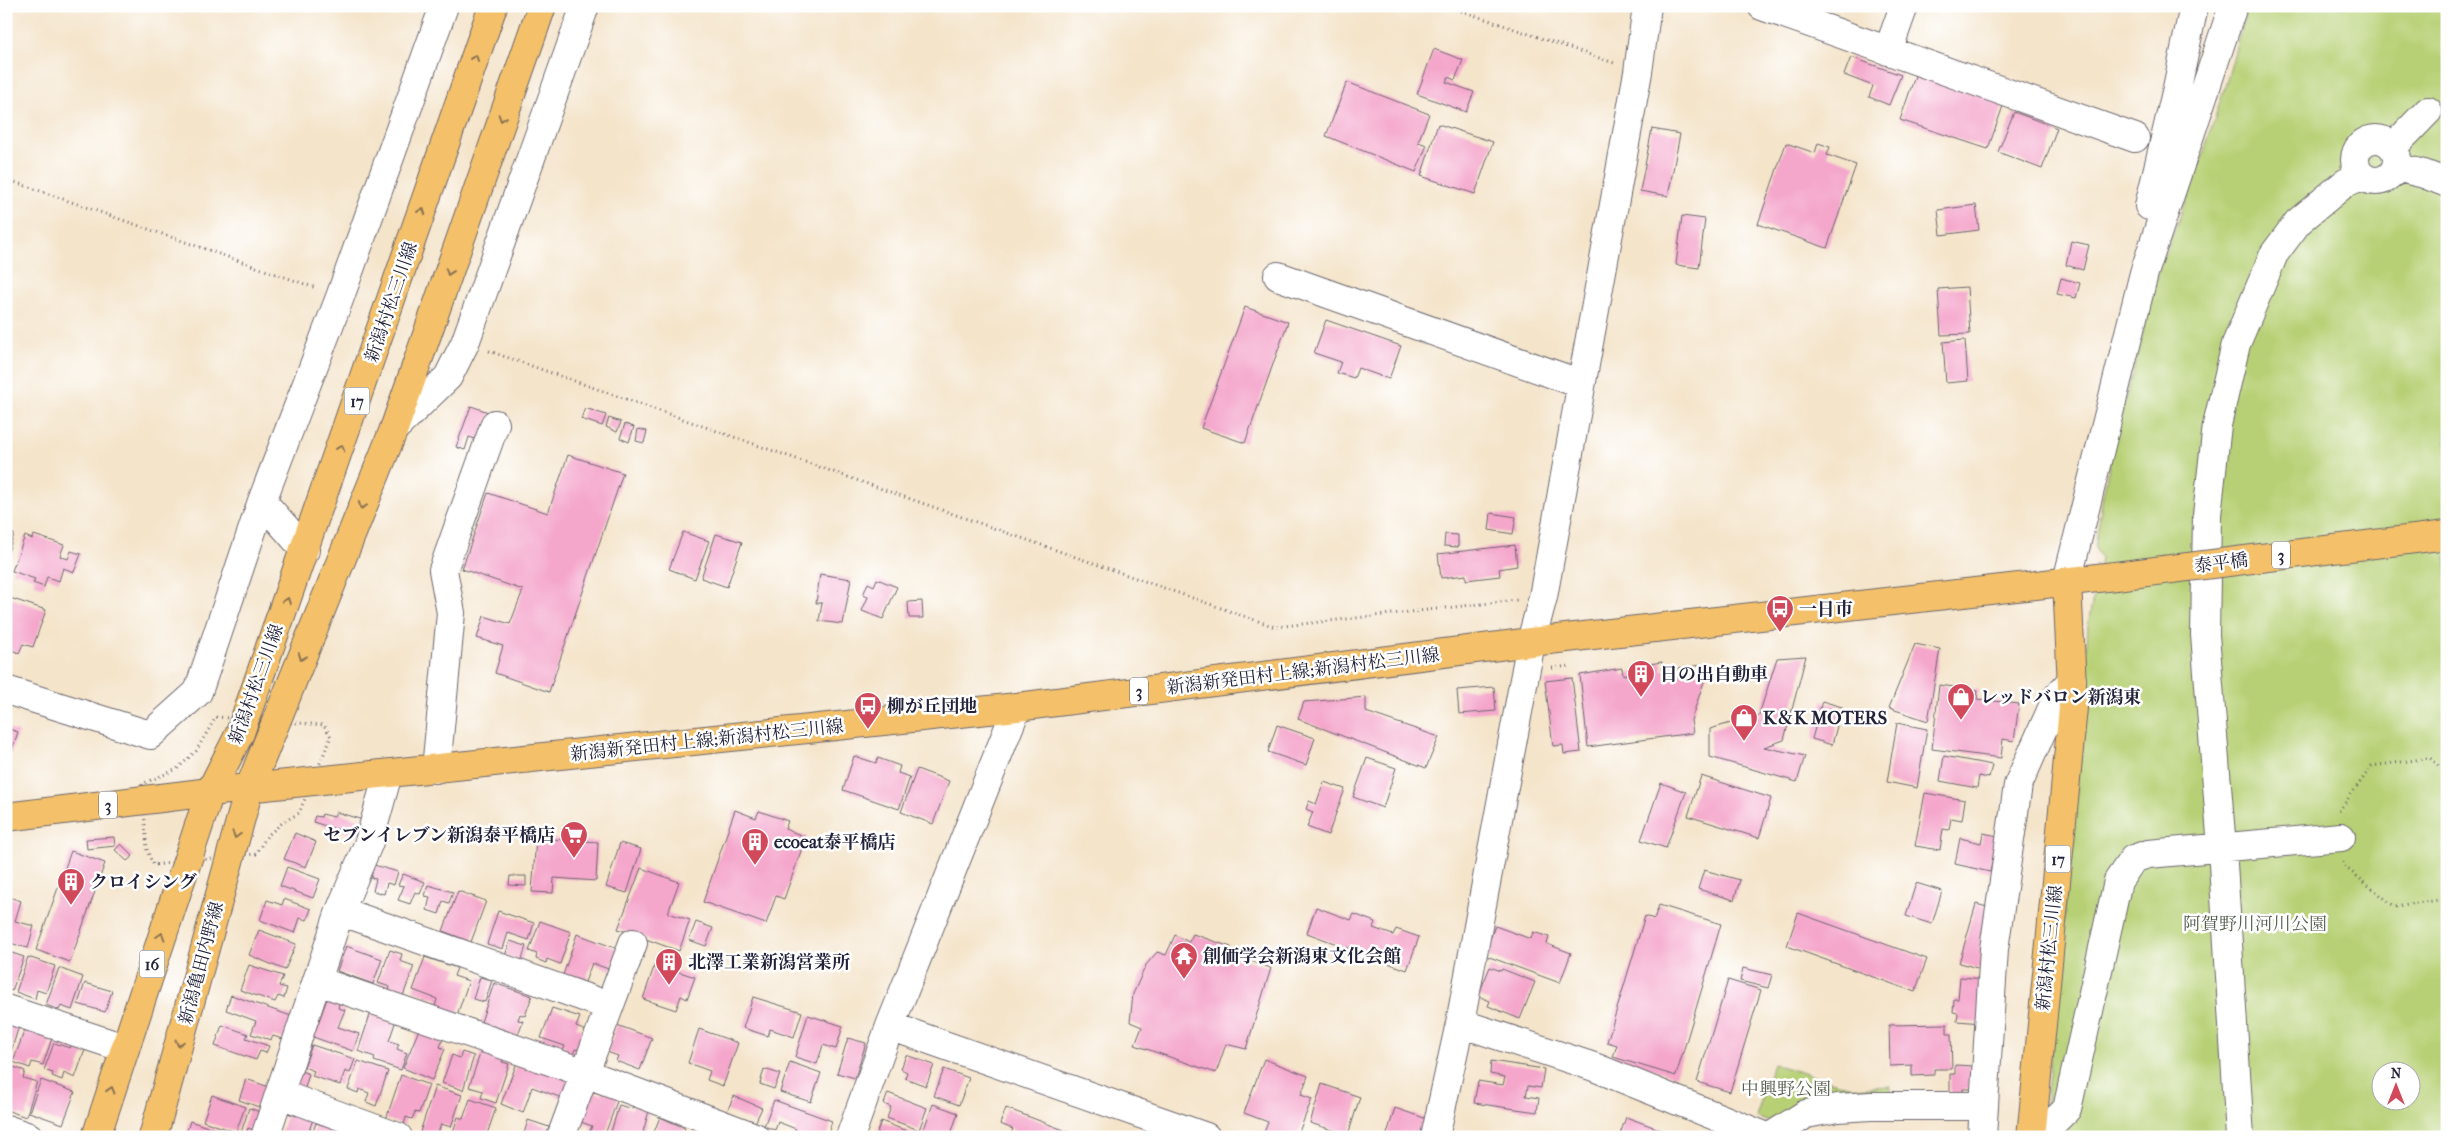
<svg xmlns="http://www.w3.org/2000/svg" width="2453" height="1143" font-family="'IM FELL French Canon','Noto Serif JP',serif">
<style>
.green{fill:#b7d075;stroke:#6c7958;fill-rule:evenodd}
.building{fill:#f4a6cb}
.lines{fill:none;stroke-linecap:round;stroke-linejoin:round}
.minor-casing{stroke:#6c666d;stroke-width:30}
.major-casing{stroke:#6c666d;stroke-width:30}
.path{stroke:#6c666d;stroke-width:3;stroke-dasharray:1 4;stroke-linecap:butt}
.minor{stroke:#fff;stroke-width:28}
.major{stroke:#f4c16a;stroke-width:28}
.major-bridge-casing{stroke:#6c666d;stroke-width:30;stroke-linecap:butt}
.major-bridge{stroke:#f4c16a;stroke-width:28}
.oneway{stroke:#8b7252}
.labels{text-anchor:middle;stroke-width:5;stroke-linejoin:round;paint-order:stroke}
.shield{fill:#fff;stroke:#646476;stroke-width:1}
.shield-label{font-size:16px;font-weight:bold;fill:#22223b}
.street-label{font-size:18px;fill:#22223b;stroke:#fff}
.poi-label{font-size:18px;font-weight:bold;fill:#22223b;stroke:#fff;text-anchor:start}
.park-label{font-size:18px;fill:#565f4f;stroke:#fff}
</style>
<rect width="100%" height="100%" fill="#fff"/>
<filter id="ink" filterUnits="userSpaceOnUse"><feTurbulence type="fractalNoise" baseFrequency=".02" numOctaves="2"/><feDisplacementMap in="SourceGraphic" scale="10" xChannelSelector="R" yChannelSelector="G"/><feConvolveMatrix kernelMatrix="1 2 1 2 8 2 1 2 1" color-interpolation-filters="sRGB"/></filter>
<filter id="wash" filterUnits="userSpaceOnUse"><feTurbulence type="fractalNoise" baseFrequency=".0096" numOctaves="4" result="noise"/><feDisplacementMap in="SourceGraphic" scale="20" xChannelSelector="R" yChannelSelector="G"/><feGaussianBlur stdDeviation="1.12" result="paint"/><feColorMatrix in="noise" values="0 0 0 0 0 0 0 0 0 0 0 0 0 0 0 0 0 1.4 0 .05"/><feComposite in="paint" operator="in"/></filter>
<g filter="url(#wash)">
<rect width="100%" height="100%" fill="#f4e4ca"/>
<!-- green -->
<path class="green" d="M2247 6H2447V1137H2043L2083 712 2088 624 2101 558 2095 548 2103 495 2114 443 2161 263 2194 182 2228 77ZM2380 1070H2410V1100H2380Z
M1773 1064 1855 1088 1890 1086 1893 1096 1770 1122 1756 1117Z"/>
<g id="blocks">
<!-- building -->
<path class="building" d="M1434 49 1463 60 1455 80 1448 77 1446 82 1474 92 1466 112 1417 94Z
M1851 57 1901 75 1889 105 1869 97 1873 86 1844 75Z
M1916 73 2004 103 1988 149 1900 120Z
M1347 82 1429 114 1418 142 1427 145 1416 172 1326 136Z
M2014 112 2057 128 2042 169 1998 152Z
M1438 124 1493 142 1475 194 1421 176Z
M1652 129 1680 134 1668 196 1640 191Z
M1786 143 1815 153 1818 143 1830 147 1827 155 1856 165 1827 248 1758 224Z
M1976 205 1979 230 1941 235 1938 210Z
M1682 216 1705 219 1699 268 1676 265Z
M2071 241 2089 245 2083 270 2066 265Z
M2061 278 2080 283 2076 298 2057 294Z
M1967 287 1970 334 1941 335 1938 289Z
M1245 307 1288 322 1245 443 1201 428Z
M1326 320 1401 346 1389 379 1358 368 1354 378 1337 373 1341 362 1314 353Z
M1965 340 1968 381 1946 383 1943 342Z
M471 406 491 413 481 441 469 437 465 450 456 447Z
M585 408 606 415 602 426 581 419Z
M609 418 621 422 617 432 606 427Z
M625 424 634 427 629 442 620 438Z
M638 429 647 431 644 443 636 441Z
M568 455 623 473 549 692 495 673 503 646 477 638 484 616 510 624 523 590 462 569 488 493 548 513Z
M1491 513 1516 517 1513 534 1489 530Z
M6 531 14 534 7 555H6Z
M683 532 709 541 695 579 669 569Z
M716 534 742 542 727 587 701 578Z
M1445 534 1458 535V547L1444 546Z
M34 535 64 545 60 556 68 559 71 551 81 554 74 572 63 568 59 581 47 577 44 587 33 583 35 579 12 571 25 536 32 539Z
M1515 545 1517 566 1499 569 1500 576 1466 580V575L1441 578 1438 554Z
M820 574 851 579 843 624 819 621 822 603H816Z
M877 579 897 587 883 619 862 611 868 597 863 595 868 583 874 586Z
M7 597 46 610 33 647 23 644 19 653 6 648Z
M922 601 923 618H909L908 602Z
M1915 644 1940 649 1928 721 1889 708Z
M1806 656 1784 740 1764 747 1805 756 1797 782 1710 757V729L1759 715 1777 658Z
M1662 662V670L1710 664 1691 720 1693 733 1588 747 1580 675 1622 668 1623 675 1644 670 1643 665Z
M1572 678 1581 752 1564 754 1563 745 1553 746 1545 681Z
M1939 685 1978 690 1977 699 2019 704 2014 741 2003 739 2001 758 1932 749Z
M1494 687 1496 711 1459 714 1457 690Z
M1366 697V712L1439 737 1426 768 1298 719 1304 702Z
M1822 701 1842 707 1832 745 1812 739Z
M1897 723 1927 729 1917 788 1887 782Z
M1277 725 1315 738 1306 765 1268 752Z
M6 728 18 732 7 764H6Z
M854 756 876 763 878 758 900 766 898 773 910 777 899 809 843 790Z
M1944 756 1992 765 1989 778 1979 776 1977 788 1940 781Z
M1367 758 1396 768 1383 808 1353 797Z
M917 769 949 781 933 824 901 812Z
M1701 776 1771 798 1759 838 1688 816Z
M1324 782 1345 789 1328 835 1307 827 1313 812 1306 809 1309 801 1316 804Z
M1661 783 1686 792 1666 848 1641 840Z
M1925 793 1965 800 1962 820 1951 818 1949 830 1943 829 1940 850 1915 846Z
M735 810 756 818 759 811 788 821 785 829 806 837 784 899 776 896 766 924 703 902Z
M336 812 363 820 358 836 313 822 315 816 321 817 322 814 334 817Z
M295 833 316 842 306 867 284 859Z
M1983 833 1998 836 1990 872 1955 864 1960 838 1981 843Z
M114 837 115 846 87 849 86 839Z
M536 838 598 842 596 881 554 878 553 893 532 892Z
M620 843 641 849 627 893 606 887Z
M121 844 133 856 127 861 115 850Z
M71 851 105 863 70 962 36 950Z
M374 865 398 872 394 885 387 883 384 894 373 891 376 879 371 878Z
M287 867 320 879 313 898 280 886Z
M641 868 679 882 668 913 690 920 679 951 618 929Z
M1704 870 1740 880 1734 900 1698 889Z
M403 874 425 882 420 894 415 892 410 904 398 900 404 886 398 885Z
M510 876H526V886L509 885Z
M1916 883 1942 891 1932 924 1906 916Z
M428 885 453 892 449 903 443 901 439 914 427 910 430 897 425 896Z
M458 891 486 901 471 942 443 931Z
M6 896 21 901 15 921 34 926 28 948 6 942Z
M284 899 311 909 307 920 300 918 295 933 260 920 267 900 282 905Z
M1976 904 1991 908 1980 946 1987 948 1981 969 1959 963Z
M1659 905 1721 924 1676 1076 1613 1057 1617 1045 1607 1042 1645 916 1654 919Z
M1316 907 1351 920 1354 914 1375 922 1373 928 1393 935 1396 929 1419 937 1407 970 1307 933Z
M498 911 534 923 529 940 508 933 503 949 487 944Z
M1798 913 1927 959 1915 992 1787 946Z
M540 921 571 932 560 964 547 959 546 963 536 959 537 954 529 951Z
M696 922 713 928 706 946 689 940Z
M1495 926 1531 939 1533 932 1549 937 1547 944 1571 953 1560 983 1484 955Z
M259 930 296 944 285 970 249 955Z
M577 934 618 949 611 970 592 963 585 982 563 975Z
M1193 934 1231 947 1229 954 1271 968 1246 1049 1226 1044 1216 1073 1135 1045 1142 1027 1130 1022 1133 994 1146 965 1157 952 1166 955 1175 935 1189 942Z
M510 941 526 946 521 962 505 956Z
M346 946 382 959 373 984 337 971Z
M390 950 402 954 400 961 414 966 403 996 389 991 390 987 378 983Z
M6 951 24 957 12 991 6 989Z
M28 957 55 966 46 993 37 990 35 999 16 992Z
M425 957 457 968 454 976 469 981 457 1015 435 1007 437 999 413 990Z
M655 964 695 977 687 999 681 996 676 1010 643 999Z
M249 965 283 976 279 986 287 988 284 998 278 996 275 1002 240 990Z
M1490 967 1501 971 1502 969 1535 982 1520 1019 1488 1006 1490 1001 1478 996Z
M59 968 83 977 72 1010 61 1006 59 1010 46 1005Z
M1743 968 1772 975 1768 988 1740 981Z
M480 977 492 980 485 1002 473 999Z
M1960 977 1985 979 1982 1023 1957 1021 1958 1013 1953 1012 1954 999H1958Z
M1728 980 1761 990 1730 1092 1697 1082Z
M85 983 112 991 105 1012 78 1004Z
M494 983 532 996 525 1016 520 1014 518 1020 523 1021 517 1037 480 1025Z
M231 995 294 1017 286 1040 273 1036 271 1040 251 1034 256 1021 226 1010Z
M328 996 340 1000 338 1008 345 1010 338 1027 359 1034 353 1051 313 1037Z
M753 997 802 1012 794 1037 770 1029 768 1036 743 1028Z
M552 1008 580 1017 576 1027 589 1032 582 1051 575 1049 571 1060 561 1056 565 1046 541 1038Z
M372 1009 397 1017 389 1041 399 1044 397 1049 407 1053 401 1070 374 1061 375 1057 358 1051Z
M808 1015 843 1026 836 1049 823 1045 817 1064 795 1057Z
M6 1022 19 1026 10 1055 6 1054Z
M1947 1024V1034H1951L1952 1069H1934V1075L1912 1076V1065L1890 1066 1889 1025Z
M222 1025 248 1034 246 1038 269 1046 266 1053 260 1051 256 1060 215 1046Z
M617 1025 652 1038 640 1070 616 1061 618 1056 607 1052Z
M420 1027 444 1036 440 1047 445 1049 432 1080 403 1068Z
M25 1029 52 1038 43 1065 32 1062 30 1068 13 1062Z
M699 1029 738 1043 723 1086 707 1080 710 1071 688 1063Z
M848 1038 866 1043 855 1078 837 1073Z
M72 1042 86 1047 75 1078 64 1073 62 1080 52 1076 53 1073 44 1070 54 1043 70 1048Z
M312 1045 355 1059 350 1073 345 1071 340 1085 312 1076 314 1071 304 1067Z
M482 1048 504 1055 502 1062 509 1064 496 1103 481 1098 483 1091 469 1087Z
M462 1052 474 1056 463 1090 442 1083 452 1055 460 1058Z
M906 1055 934 1065 926 1086 905 1078 907 1072 901 1069Z
M1264 1059 1308 1076 1301 1095 1312 1099 1297 1137H1273L1264 1133 1268 1122 1244 1113Z
M518 1060 573 1080 565 1099 532 1087 523 1113 501 1104Z
M358 1061 388 1071 376 1106 366 1102 369 1093 359 1089 358 1093 348 1089Z
M1491 1061 1544 1069 1541 1088 1528 1086 1526 1096 1539 1098 1537 1112 1474 1103 1478 1081 1503 1085 1505 1077 1490 1074Z
M790 1062 821 1073 811 1102 780 1092Z
M1955 1065 1974 1066 1973 1089H1963V1094H1950V1074H1955Z
M14 1067 25 1071 23 1078 37 1082 26 1117 6 1110 8 1102 6 1090Z
M764 1069 780 1074 774 1089 760 1084Z
M944 1069 969 1078 959 1105 934 1096Z
M301 1071 309 1074 305 1088 296 1085Z
M401 1075 429 1085 419 1113 415 1112 412 1119 406 1117 404 1125 386 1119Z
M246 1079 269 1087 262 1108 239 1100Z
M41 1080 75 1092 63 1124 29 1112Z
M1322 1084 1360 1097 1348 1135 1310 1123Z
M435 1086 462 1095 451 1127 441 1124 437 1137H433L420 1132Z
M603 1090 619 1096 604 1137 590 1131 592 1126 581 1122 592 1091 601 1094Z
M888 1093 927 1108 919 1130 887 1118 891 1107 884 1104Z
M212 1095 245 1107 236 1132 203 1121Z
M734 1096 762 1108 755 1123 727 1111Z
M470 1099 496 1108 486 1137 452 1135 458 1117 463 1119Z
M774 1100 832 1121 827 1137H793L796 1129 778 1122 775 1130 764 1126Z
M634 1102 650 1107 643 1132H645L644 1137H618V1134L611 1132 619 1105 632 1109Z
M933 1104 958 1113 950 1137H921Z
M249 1108 260 1112 254 1130 248 1128 246 1134 241 1133Z
M1006 1108 1082 1137H1010L1013 1129 1000 1124Z
M1395 1108 1427 1119 1421 1137H1386Z
M299 1111 314 1116 307 1137H279L287 1113 297 1116Z
M660 1117 685 1128 682 1137H652Z
M1626 1117 1667 1132 1665 1137H1619Z
M528 1120 555 1129 552 1137H523Z
M190 1121 234 1136 233 1137H185Z
M881 1121 917 1135 916 1137H883L884 1135 877 1132Z
M316 1123 332 1128 334 1123 344 1127 341 1137H311Z
M699 1127 715 1137H686L688 1132 696 1135Z"/>
</g>
</g>
<g filter="url(#ink)">
<use href="#blocks" fill-opacity="0" stroke="#6c666d" stroke-width="1"/>
<g class="lines">
<defs>
<path id="minor" d="M1762 6 2135 138
M1888 51 1904 6
M2355 160a21 21 0 1 1 42 0a21 21 0 1 1-42 0Z
M2393 147 2428 111
M2396 167 2424 174 2447 183
M2149 206 2177 88 2194 6
M1278 276 1581 384
M394 429 448 377 465 343 585 6
M262 501 305 550
M2067 581 2144 273 2233 6
M6 690 150 735 198 692 262 501 340 297 444 6
M436 769 451 613 443 570 495 424
M340 911 609 1006
M318 981 585 1073 755 1137
M6 1009 124 1048
M1460 1023 1594 1067 1767 1137
M890 1026 1206 1137
M280 1094 398 1137
M6 1129 29 1137
M265 1137 340 911 369 842 388 774
M561 1137 633 943
M850 1137 890 1026 1017 707
M1435 1137 1460 1023 1531 642 1543 597 1638 72 1647 6
M1770 1137 1806 1114 1838 1108 1871 1106H1984
M1982 1137 1994 949 2018 785 2057 697 2072 680
M2038 1137 2067 1109 2118 881 2133 859 2148 854 2341 837
M2240 1137 2222 848 2205 635 2207 515 2217 425 2236 344 2274 254 2298 222 2345 183 2362 176"/>
<path id="major" d="M6 817 210 792 1017 707 1531 642 2115 576
M96 1137 210 792 240 733 493 6
M153 1137 249 789 394 429 542 6
M2031 1137 2073 708 2067 581"/>
</defs>
<!-- minor casing -->
<use href="#minor" class="minor-casing"/>
<!-- major casing -->
<use href="#major" class="major-casing"/>
<!-- path -->
<path class="path" d="M1447 6 1614 63
M6 179 316 288
M489 351 1275 627 1517 600
M1552 668 1571 666
M216 717 324 725 331 737 299 813 282 823 267 836 256 854 153 865 147 850 142 784 177 769 196 751Z
M2339 811 2372 766 2430 758 2447 773
M2343 862 2344 866 2394 906 2447 899"/>
<!-- minor -->
<use href="#minor" class="minor"/>
<!-- major -->
<use href="#major" class="major"/>
<defs>
<path id="major-bridge" d="M2115 576 2447 535"/>
</defs>
<!-- major-bridge casing -->
<use href="#major-bridge" class="major-bridge-casing"/>
<!-- major-bridge -->
<use href="#major-bridge" class="major-bridge"/>
</g>
<!-- one-way arrows -->
<defs><path id="oneway-chevron" d="M-2-3.5L2.5 0L-2 3.5" fill="none" stroke-width="1.6" stroke-linecap="round" stroke-linejoin="round" transform="scale(1.25)"/></defs>
<g class="oneway">
<use href="#oneway-chevron" transform="translate(475 58) rotate(-71)"/>
<use href="#oneway-chevron" transform="translate(502 118) rotate(109)"/>
<use href="#oneway-chevron" transform="translate(422 211) rotate(-71)"/>
<use href="#oneway-chevron" transform="translate(449 272) rotate(109)"/>
<use href="#oneway-chevron" transform="translate(341 448) rotate(-71)"/>
<use href="#oneway-chevron" transform="translate(362 506) rotate(112)"/>
<use href="#oneway-chevron" transform="translate(287 601) rotate(-70)"/>
<use href="#oneway-chevron" transform="translate(302 657) rotate(112)"/>
<use href="#oneway-chevron" transform="translate(236 835) rotate(106)"/>
<use href="#oneway-chevron" transform="translate(161 936) rotate(-72)"/>
<use href="#oneway-chevron" transform="translate(179 1043) rotate(105)"/>
<use href="#oneway-chevron" transform="translate(111 1090) rotate(-73)"/>
</g>
</g>
<!-- icons -->
<defs>
<symbol id="bus-pin" viewBox="-11 -11 22 30"><path d="M0 17L-7.5 6A9.5 9.5 0 1 1 7.5 6Z" fill="#d1495b" stroke="#fff"/><path d="M-5-6H5V4H4V6H2V4H-2V6H-4V4H-5ZM-3.5-4V0h7V-4ZM-3.5 1.2v1.5H-2V1.2ZM2 1.2v1.5H3.5V1.2Z" fill="#fff"/></symbol>
<symbol id="building-pin" viewBox="-11 -11 22 30"><path d="M0 17L-7.5 6A9.5 9.5 0 1 1 7.5 6Z" fill="#d1495b" stroke="#fff"/><path d="M-4-6H4V6H1V3H-1V6H-4ZM-2.5-4.3h1.7v1.8h-1.7ZM.8-4.3h1.7v1.8H.8ZM-2.5-1h1.7V.8h-1.7ZM.8-1h1.7V.8H.8Z" fill="#fff"/></symbol>
<symbol id="shop-pin" viewBox="-11 -11 22 30"><path d="M0 17L-7.5 6A9.5 9.5 0 1 1 7.5 6Z" fill="#d1495b" stroke="#fff"/><path d="M-5-2.5h2.3a2.7 3.5 0 0 1 5.4 0H5L5.5 6h-11ZM-1.5-2.5h3a1.5 2.3 0 0 0-3 0Z" fill="#fff"/></symbol>
<symbol id="supermarket-pin" viewBox="-11 -11 22 30"><path d="M0 17L-7.5 6A9.5 9.5 0 1 1 7.5 6Z" fill="#d1495b" stroke="#fff"/><path d="M-6-5.5h2.5l.6 2H6L4.5 2H-2.5L-4.4-4H-6ZM-1.5 3.2a1.3 1.3 0 1 0 .1 0ZM3 3.2a1.3 1.3 0 1 0 .1 0Z" fill="#fff"/></symbol>
<symbol id="temple-pin" viewBox="-11 -11 22 30"><path d="M0 17L-7.5 6A9.5 9.5 0 1 1 7.5 6Z" fill="#d1495b" stroke="#fff"/><path d="M0-6L5-2H3V0L6.5 2.5H4V6H1.5V3h-3V6H-4V2.5H-6.5L-3 0V-2H-5Z" fill="#fff"/></symbol>
</defs>
<g fill-rule="evenodd">
<use href="#bus-pin" x="1764" y="593" width="32" height="43"/>
<use href="#building-pin" x="1625" y="658" width="32" height="43"/>
<use href="#shop-pin" x="1945" y="681" width="32" height="43"/>
<use href="#bus-pin" x="852" y="690" width="32" height="43"/>
<use href="#shop-pin" x="1728" y="702" width="32" height="43"/>
<use href="#supermarket-pin" x="558" y="819" width="32" height="43"/>
<use href="#building-pin" x="739" y="826" width="32" height="43"/>
<use href="#building-pin" x="55" y="866" width="32" height="43"/>
<use href="#temple-pin" x="1168" y="940" width="32" height="43"/>
<use href="#building-pin" x="653" y="946" width="32" height="43"/>
</g>
<g class="labels">
<!-- shield labels -->
<g class="shield">
<rect x="344.5" y="387.5" width="25" height="27" rx="4"/>
<rect x="2272" y="541.5" width="18" height="27" rx="4"/>
<rect x="1130" y="677.5" width="18" height="27" rx="4"/>
<rect x="99" y="791.5" width="18" height="27" rx="4"/>
<rect x="2045.5" y="845.5" width="25" height="27" rx="4"/>
<rect x="139.5" y="950.5" width="25" height="27" rx="4"/>
</g>
<g class="shield-label">
<text x="357" y="407">17</text>
<text x="2281" y="561">3</text>
<text x="1139" y="697">3</text>
<text x="108" y="811">3</text>
<text x="2058" y="865">17</text>
<text x="152" y="970">16</text>
</g>
<!-- street labels -->
<g class="street-label">
<text transform="translate(391 302) rotate(-71)" y="6">新潟村松三川線</text>
<text transform="translate(2221 563) rotate(-7)" y="6">泰平橋</text>
<text transform="translate(1303 671) rotate(-7)" y="6">新潟新発田村上線;新潟村松三川線</text>
<text transform="translate(256 684) rotate(-70)" y="6">新潟村松三川線</text>
<text transform="translate(707 740) rotate(-6)" y="6">新潟新発田村上線;新潟村松三川線</text>
<text transform="translate(2049 948) rotate(-84)" y="6">新潟村松三川線</text>
<text transform="translate(201 963) rotate(-75)" y="6">新潟亀田内野線</text>
</g>
<!-- poi labels -->
<g class="poi-label">
<text x="1799" y="615">一日市</text>
<text x="1660" y="680">日の出自動車</text>
<text x="1980" y="703">レッドバロン新潟東</text>
<text x="887" y="712">柳が丘団地</text>
<text x="1763" y="724">K＆K MOTERS</text>
<text x="555" y="841" text-anchor="end">セブンイレブン新潟泰平橋店</text>
<text x="774" y="848">ecoeat泰平橋店</text>
<text x="90" y="888">クロイシング</text>
<text x="1203" y="962">創価学会新潟東文化会館</text>
<text x="688" y="968">北澤工業新潟営業所</text>
</g>
<!-- park labels -->
<g class="park-label">
<text x="2255" y="930">阿賀野川河川公園</text>
<text x="1786" y="1095">中興野公園</text>
</g>
</g>
<!-- margin -->
<rect width="2453" height="1143" fill="none" stroke="#fff" stroke-width="25"/>
<!-- north arrow -->
<g transform="translate(2396 1086)"><circle r="24" fill="#ffffff" stroke="#a7a7b1"/>
<path d="M0-4L9 19L0 12L-9 19Z" fill="#d1495b"/>
<text y="-8" font-size="14" font-weight="bold" text-anchor="middle" fill="#22223b">N</text>
</g>
</svg>
